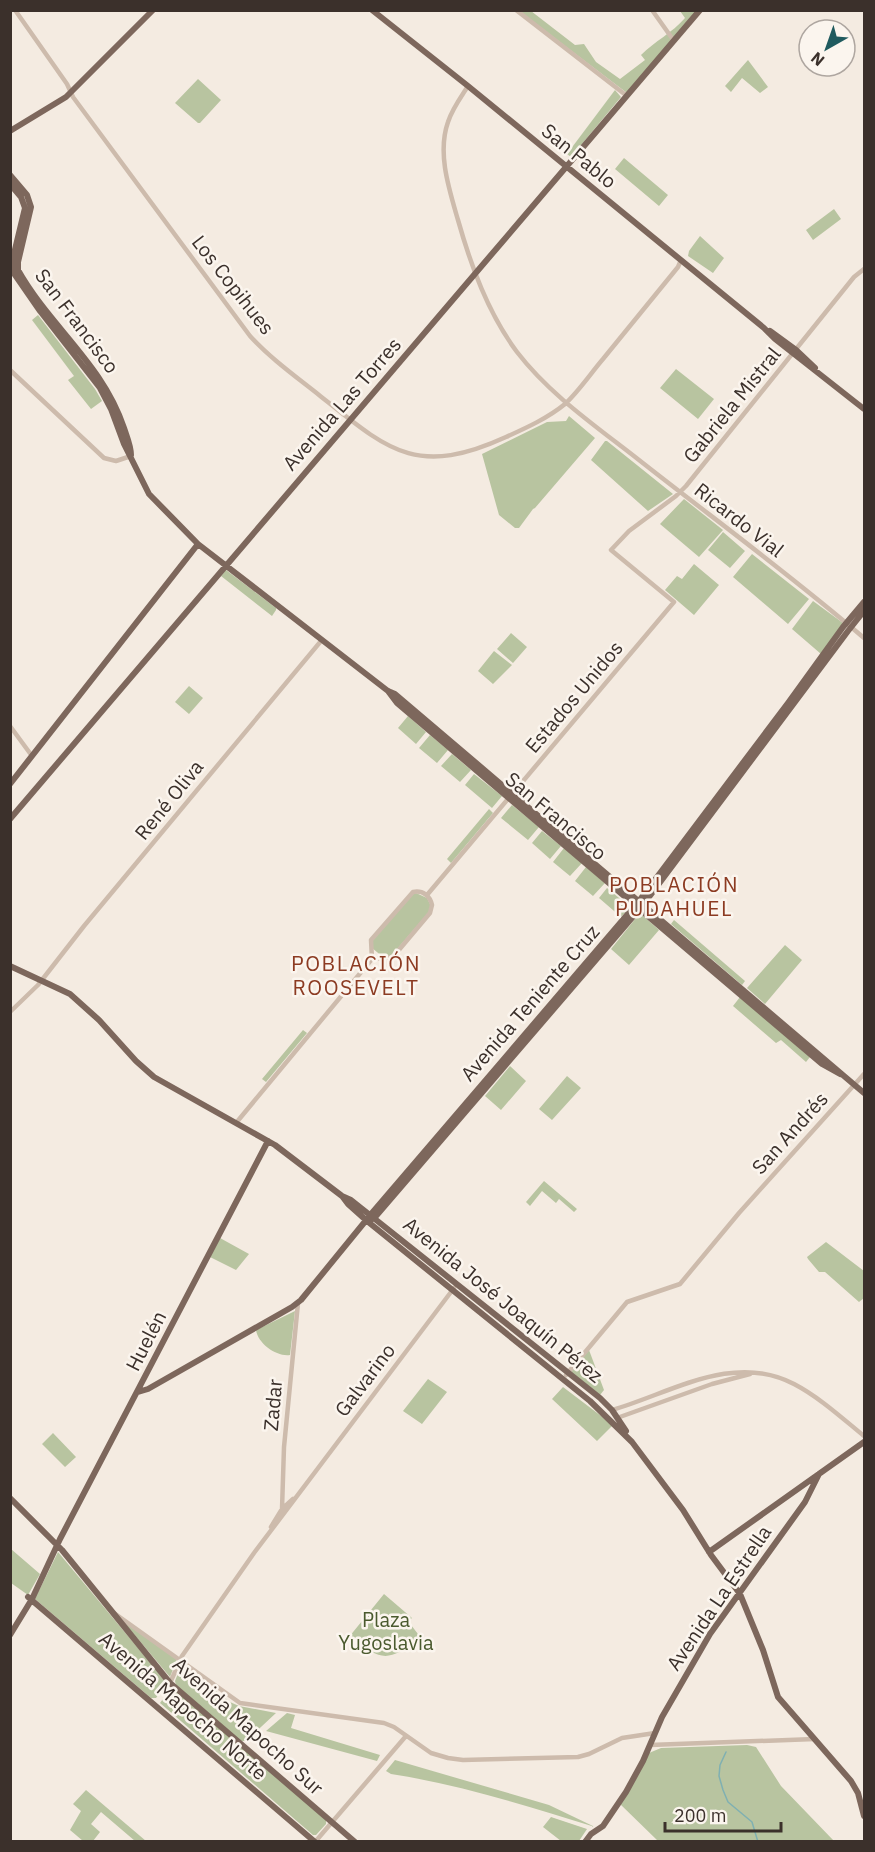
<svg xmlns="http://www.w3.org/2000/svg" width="875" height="1852" font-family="'IBM Plex Sans',sans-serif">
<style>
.green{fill:#b8c4a0}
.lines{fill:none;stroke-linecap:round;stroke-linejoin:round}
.stream{stroke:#7fb0b2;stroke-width:1.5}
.minor{stroke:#cdbbac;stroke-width:4.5}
.major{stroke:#7d675c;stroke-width:6}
.labels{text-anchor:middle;stroke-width:5;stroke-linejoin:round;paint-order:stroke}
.street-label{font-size:20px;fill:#3b302b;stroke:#fbf5ee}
.park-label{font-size:20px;fill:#4a5a2e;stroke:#fbf5ee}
.neighbourhood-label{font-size:21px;letter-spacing:1.5px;fill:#8c3b22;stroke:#fbf5ee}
</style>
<rect width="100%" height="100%" fill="#f4ebe1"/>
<!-- green -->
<path class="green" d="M519 11H531L575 45 584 44 596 62 620 79 645 60 641 55C655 41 672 33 685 18L680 11H697L627 93Z
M748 60 768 87 760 93 742 78 731 92 725 86Z
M198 79 221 100 200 123H198L175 103Z
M615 90 621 97 571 157 567 154Z
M624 158 668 195 659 206 615 169Z
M834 209 841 219 813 240 806 230Z
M700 236 724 258 713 273 688 256 689 251Z
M38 315 95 389 102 401 91 409 68 380 74 376 32 320Z
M676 369 714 399 698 419 660 388Z
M569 416 595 438 535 508 533 509 519 528H515L499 515 482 454 547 422 566 421Z
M605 441H607L673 494 648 511 591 460Z
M684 499 723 530 699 557 660 524Z
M723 532 745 551 730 568 708 550Z
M752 554 809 599 788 624 733 577Z
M694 564 719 585 694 615 665 590 677 576 682 579Z
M226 570 276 608V610L272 616 221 576Z
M813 601 843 623 821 654 792 629Z
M511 633 527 647 513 663 497 649Z
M494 651 512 665 493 684 478 671Z
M189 686 203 698 189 714 175 702Z
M408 716 426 732 416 744 398 728Z
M430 735 448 750 437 763 419 748Z
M452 754 471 770 460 782 441 766Z
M474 774 502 796 492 808 465 785Z
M512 805 539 827 528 840 501 818Z
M489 809 493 813 451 863 447 859Z
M542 831 561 846 550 859 532 843Z
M564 848 582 863 570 876 553 862Z
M586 867 605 883 593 896 575 881Z
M607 888 630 907 621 917 599 898Z
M416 893 427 898 431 906 430 911 391 956 383 957 372 948V941L411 895Z
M640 913 659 930 629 965 611 949Z
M674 920 745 981 742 985 671 924Z
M785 945 802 960 765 1004 747 988Z
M740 997 810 1057 806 1062 781 1040 776 1043 733 1006Z
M303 1030 307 1033 266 1082 262 1079Z
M510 1066 526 1081 501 1110 485 1096Z
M567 1076 581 1088 552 1120 539 1109Z
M544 1181 577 1209 574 1212 559 1199 556 1203 542 1191 530 1206 526 1202Z
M220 1238 249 1254 236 1270 210 1257Z
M826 1242 864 1271V1298L859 1302 825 1272H819L808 1259 807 1257Z
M295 1311 290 1355C277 1357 258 1344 256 1330Z
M589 1350 604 1390 600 1395 571 1372Z
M428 1379 447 1392 422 1424 403 1411Z
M563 1387 613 1425 597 1441 552 1399Z
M53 1433 76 1457 65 1467 42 1444Z
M11 1549 40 1574 28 1595 11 1583Z
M58 1552 167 1683 156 1698H151L35 1599Z
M384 1594 412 1618 408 1621 421 1638C385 1663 384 1661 349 1637Z
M123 1621 177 1659 170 1677Z
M183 1665 230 1702 239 1706 276 1713 246 1741H241L176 1685 175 1681 181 1666Z
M170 1689H174L326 1820V1824L316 1835H313L160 1703Z
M287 1713 295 1715 291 1728 380 1755 377 1761 266 1731Z
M747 1745 756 1747 781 1786 834 1841H658L620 1804 649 1753 661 1748Z
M395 1760 549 1805 595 1827C526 1806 462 1785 391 1774L386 1771Z
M86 1790 146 1841H135L101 1812 91 1824 100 1832 93 1841H83L70 1830 81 1811 73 1804Z
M551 1817 587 1829 579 1841H561L543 1827Z"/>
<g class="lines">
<!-- stream -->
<path class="stream" d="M726 1752 720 1765 719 1776 723 1790 728 1802 752 1822 758 1842"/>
<!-- minor -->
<path class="minor" d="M15 10 67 84 73 97 250 336C270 358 295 376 319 395 388 450 416 478 506 437 526 428 548 418 565 404 579 391 591 373 603 359 628 328 653 298 678 267L681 260
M516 10 627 96
M652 10 674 41
M468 86C461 97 452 109 448 122 437 153 449 189 458 220 471 266 488 313 517 352 550 395 597 427 639 460 714 519 792 576 864 638
M10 370 104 458 116 461 131 456
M10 726 32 756
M427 895 674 602 611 550 629 531 676 496 686 486 854 277 864 269
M10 1012 38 985 84 926 321 641
M236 1123 372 959 393 957 430 913 432 905C430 896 423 890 413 892L371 940 372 959
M566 1375 627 1302 680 1284 739 1213 864 1074
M612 1410C671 1393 733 1352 794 1384 819 1397 842 1418 864 1436
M617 1418 712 1384 750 1374
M282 1509 284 1447 298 1303
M271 1527 282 1509 293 1499
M114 1613 240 1703 384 1723 394 1727 431 1753 448 1758 463 1760 578 1757 589 1754 622 1738 655 1733
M170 1683 182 1656 254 1553 454 1288
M650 1745 815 1739
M315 1842 406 1736"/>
<!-- major -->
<path class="major" d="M372 10 468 86 764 328 775 339 864 409
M10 131 66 97 153 10
M10 175 27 195 31 207 18 262V270C50 327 103 364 124 428 127 437 131 446 131 455
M10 184 21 197 25 208 12 262 13 272 40 311 100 388 111 409 124 444 149 494 198 544 388 691 395 694 864 1093
M770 331 796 350 815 368
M388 691 397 703 822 1064 840 1074
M10 784 198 544
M10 819 700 10
M10 966 70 994 99 1020 136 1061 154 1077 275 1145 342 1196 351 1200 600 1398 612 1410 626 1431
M342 1196 348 1204 367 1221 590 1401 632 1442 683 1510 711 1555 740 1594 763 1650 778 1697 851 1781 858 1793 864 1816
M371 1220 376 1216 643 905 848 631 864 611
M138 1392 148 1389 292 1307 301 1300 372 1213 639 901 788 703 843 627 864 602
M10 1498 62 1550 170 1683 355 1842
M709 1552 864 1442
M28 1597 315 1842
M10 1635 32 1599 60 1539 268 1141
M585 1842 591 1834 603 1826 626 1792 643 1761 662 1717 710 1634 805 1502 819 1474"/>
</g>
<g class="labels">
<!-- street labels -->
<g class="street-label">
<text transform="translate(579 156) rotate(39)" y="7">San Pablo</text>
<text transform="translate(233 285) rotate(52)" y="7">Los Copihues</text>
<text transform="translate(77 321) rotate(53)" y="7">San Francisco</text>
<text transform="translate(342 404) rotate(-49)" y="7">Avenida Las Torres</text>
<text transform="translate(732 405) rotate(-51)" y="7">Gabriela Mistral</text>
<text transform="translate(739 520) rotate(38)" y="7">Ricardo Vial</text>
<text transform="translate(574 697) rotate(-50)" y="7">Estados Unidos</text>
<text transform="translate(169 800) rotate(-51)" y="7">René Oliva</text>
<text transform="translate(556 816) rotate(40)" y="7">San Francisco</text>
<text transform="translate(530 1003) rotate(-49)" y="7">Avenida Teniente Cruz</text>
<text transform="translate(790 1133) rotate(-48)" y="7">San Andrés</text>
<text transform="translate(503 1300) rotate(39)" y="7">Avenida José Joaquín Pérez</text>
<text transform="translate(146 1341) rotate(-63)" y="7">Huelén</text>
<text transform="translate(365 1380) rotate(-53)" y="7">Galvarino</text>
<text transform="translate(273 1405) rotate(-85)" y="7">Zadar</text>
<text transform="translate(719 1598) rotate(-56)" y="7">Avenida La Estrella</text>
<text transform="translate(183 1706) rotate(41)" y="7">Avenida Mapocho Norte</text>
<text transform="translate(248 1726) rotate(42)" y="7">Avenida Mapocho Sur</text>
</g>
<!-- park labels -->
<g class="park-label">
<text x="386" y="1627">Plaza<tspan x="386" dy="23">Yugoslavia</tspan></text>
</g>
<!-- neighbourhood labels -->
<g class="neighbourhood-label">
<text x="674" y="892">POBLACIÓN<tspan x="674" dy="24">PUDAHUEL</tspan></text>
<text x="356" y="971">POBLACIÓN<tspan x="356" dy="24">ROOSEVELT</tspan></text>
</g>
</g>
<!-- border -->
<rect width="875" height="1852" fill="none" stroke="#3b302b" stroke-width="24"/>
<!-- north arrow -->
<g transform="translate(827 48) rotate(220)"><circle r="28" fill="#fbf5ee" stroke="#aea6a0" stroke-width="1.5"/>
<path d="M0-4.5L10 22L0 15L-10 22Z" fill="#1f5a5e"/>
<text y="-9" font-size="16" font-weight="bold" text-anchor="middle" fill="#3b302b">N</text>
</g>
<!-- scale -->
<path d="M665 1822v9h116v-9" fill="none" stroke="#3b302b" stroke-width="3"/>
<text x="674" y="1822" font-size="18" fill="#3b302b" stroke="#fbf5ee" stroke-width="4.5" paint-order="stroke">200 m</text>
</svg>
